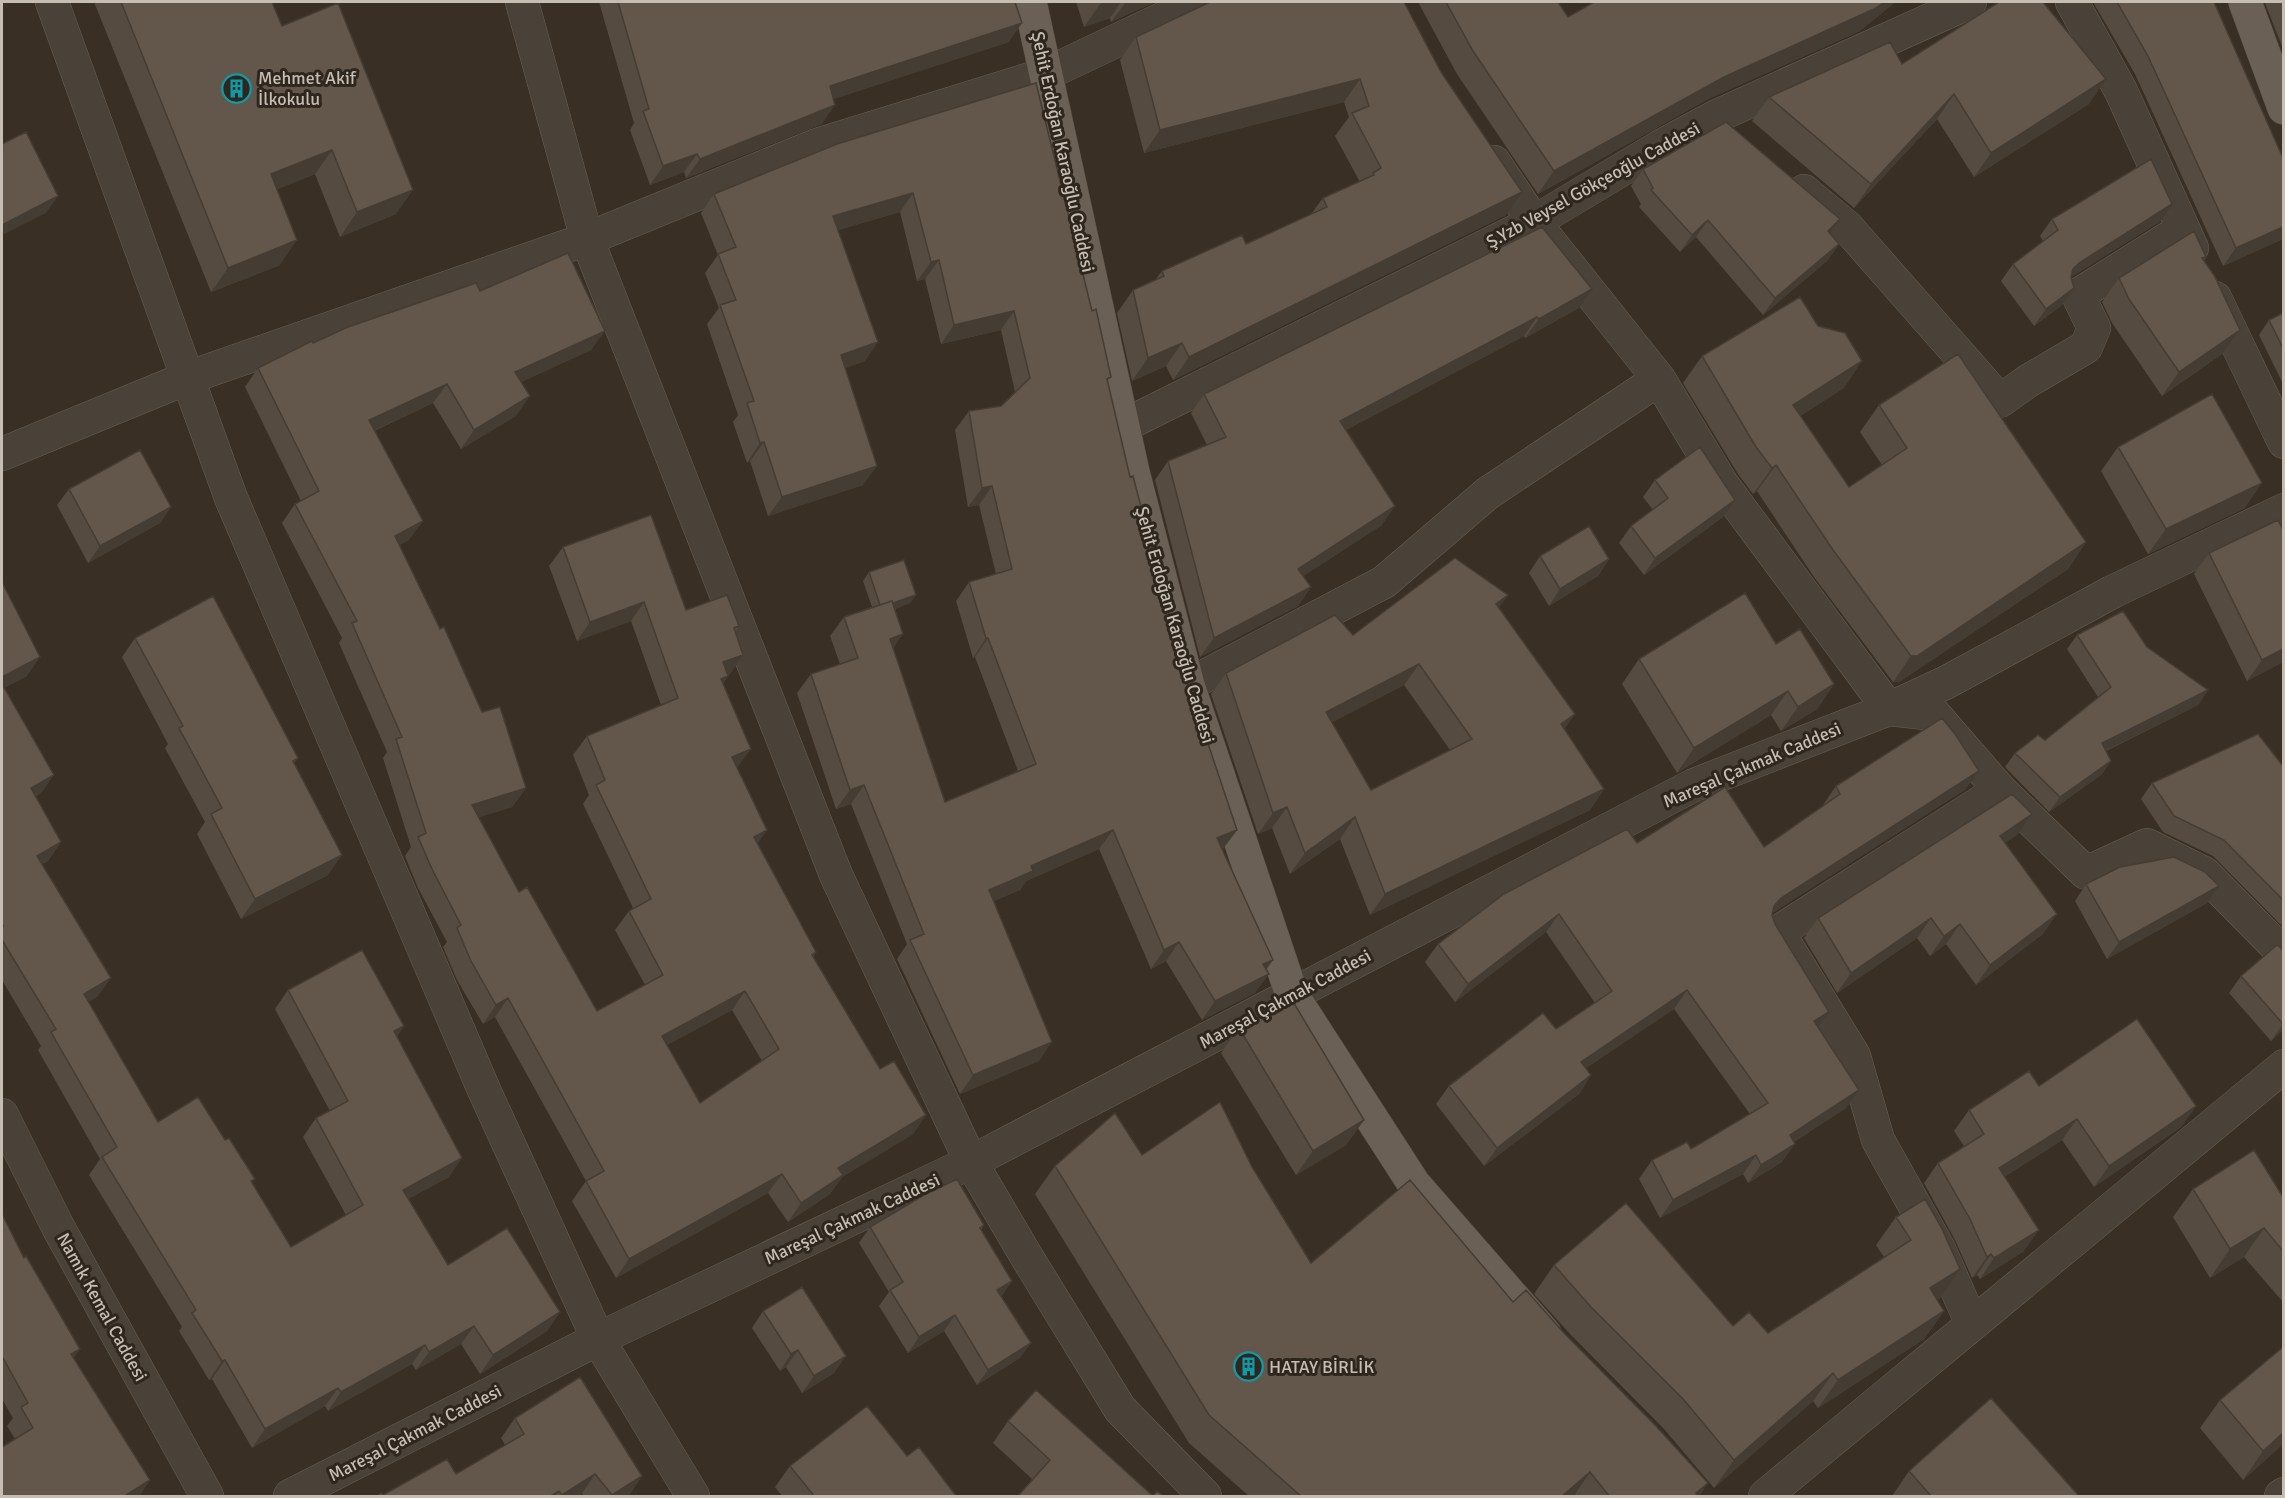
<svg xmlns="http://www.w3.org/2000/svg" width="2285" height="1498" font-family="Signika,sans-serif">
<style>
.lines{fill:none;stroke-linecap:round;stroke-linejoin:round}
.minor-casing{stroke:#685f56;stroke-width:34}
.major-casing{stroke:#534a41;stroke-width:34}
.minor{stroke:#4a4138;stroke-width:33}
.major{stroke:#6a6056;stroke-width:33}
.wall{fill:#554b40;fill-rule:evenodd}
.shaded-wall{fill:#453d34}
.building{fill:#63574b;stroke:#453d34;stroke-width:1.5;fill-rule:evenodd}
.labels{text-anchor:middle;stroke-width:6;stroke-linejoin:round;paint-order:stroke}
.poi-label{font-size:18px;fill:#c6bdb3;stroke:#2f261d;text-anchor:start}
.street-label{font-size:18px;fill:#c6bdb3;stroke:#2f261d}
</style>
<rect width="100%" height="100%" fill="#392f24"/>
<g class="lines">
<defs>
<path id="minor" d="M52 2 231 498 484 1090 598 1339 693 1496
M522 2 587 239 836 875 971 1162 1025 1254 1120 1409 1205 1496
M2072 2 2121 91 2192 248
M1494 162 1534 222 1659 379 1722 484 1889 709 1934 714 2000 790 2086 873 2147 845 2204 873 2284 954
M1804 191 1847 227 2000 401 2028 381 2086 347 2094 328 2078 295 2183 229
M2215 298 2284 442
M1123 426 1534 222 1661 146 1717 116 1970 2
M2 454 187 378 587 239 817 145 1046 74 1198 2
M1188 685 1384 582 1488 493 1659 379
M2 1115 58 1227 207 1496
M1972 1324 1939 1249 1878 1140 1854 1056 1778 932 2000 790
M290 1496 598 1339 971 1162 1694 785 1889 709 1947 682 2112 592 2284 510
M1765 1496 2284 1066
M2281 1496 2284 1494"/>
<path id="major" d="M1030 2 1133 472 1188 685 1292 995 1414 1184 1545 1334
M2245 2 2284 108"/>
</defs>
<!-- minor casing -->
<use href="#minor" class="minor-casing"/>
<!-- major casing -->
<use href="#major" class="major-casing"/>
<!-- minor -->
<use href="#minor" class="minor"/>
<!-- major -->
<use href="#major" class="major"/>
</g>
<!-- wall -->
<path class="wall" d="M94 2H272L282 26 396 214 340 237 315 174 277 189 280 265 211 292Z
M599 2H1015L1009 42 833 99 822 124 686 178 684 172 650 185 630 130 634 123Z
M1076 2H1155L1111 22 1110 18 1084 27Z
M1404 2 1506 215 1173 380 1166 366 1132 381 1117 313 1133 290 1155 280 1162 271 1246 244 1311 214 1323 198 1360 182 1335 136 1349 117 1344 102 1144 153 1120 60 1136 37Z
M1418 2H1558L1568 17 1860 31 1708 99 1538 194 1457 74Z
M2093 2H2214L2283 239 2223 266 2135 74Z
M2267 2H2283V49L2265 3Z
M1902 64 2089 104 1974 177 1937 119 1854 208 1752 121 1769 97Z
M837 144 1092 311 1111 377 1107 381 1130 477 1184 672 1237 830 1222 850 1266 969 1255 993 1202 1020 1166 961 1151 969 1099 849 1026 881 1020 890 994 901 1039 1061 960 1094 897 959 907 944 851 804 836 809 797 693 811 674 840 664 830 636 844 617 872 607 863 581 869 572 916 595 910 603 895 609 893 648 945 802 1018 771 975 657 973 658 956 601 969 582 996 574 979 505 968 507 955 430 969 411 1001 406 1015 392 1001 330 941 344 925 279 917 281 900 212 838 230 865 361 845 368 863 485 768 516 750 461 747 463 733 422 738 415 707 324 719 308 705 273 718 255 701 213 714 194Z
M1643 169 1830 233 1839 244 1827 261 1763 315 1696 237 1680 252 1639 207 1641 204 1631 186Z
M2052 219 2161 221 2071 277 2062 305 2034 326 2001 281 2013 264 2043 241 2040 236Z
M2203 260 2240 330 2222 354 2162 396 2112 323 2102 302 2119 278Z
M1592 289 1579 308 1525 338 1524 336 1346 430 1382 525 1303 576 1311 587 1298 606 1200 657 1155 480 1168 461 1207 445 1191 413 1204 394Z
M480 291 591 350 521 382 516 416 461 449 433 403 374 431 409 540 399 545 482 712 526 788 512 807 478 817 519 892 597 1011 645 985 615 930 629 911 633 908 583 804 589 795 573 755 587 736 661 705 631 621 577 641 549 566 563 547 686 610 739 626 735 633 743 655 730 674 728 675V676L723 684 737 768 758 844 816 952 813 957 880 1069 926 1115 913 1134 842 1177 830 1194 788 1222 768 1193 616 1278 572 1201 586 1181 495 1017 483 1024 457 980 443 947 447 942 418 888 405 856 411 847 383 758 387 752 339 643 342 638 282 523 295 504 301 501 245 387 258 368 313 343ZM732 1010 762 1061 700 1103 667 1045Z
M2283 313V384L2259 335 2269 320Z
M1702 356 1844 388 1800 416 1849 487 1882 465 1860 432 1879 405 2086 542 2068 569 1899 682H1893L1814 577 1757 491 1753 494 1738 474 1683 383Z
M2118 447 2245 508 2148 554 2101 471Z
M1655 480 1723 517 1644 575 1619 543 1631 526 1653 510 1643 497Z
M69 489 171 507 160 523 88 563 57 505Z
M2209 553 2283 662 2247 681 2194 574Z
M1540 556 1609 559 1598 576 1549 606 1529 573Z
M2 582 27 676 4 688 41 793 35 797 61 842 48 861 42 864 98 996 88 1002 158 1122 225 1140 252 1183 291 1247 346 1215 303 1137 316 1118 330 1111 275 1009 288 990 404 1026 397 1036 449 1177 408 1199 448 1265 560 1312 547 1331 480 1374 461 1344 416 1370 412 1364 328 1411 325 1406 252 1448 212 1379 209 1380 179 1331 182 1327 89 1175 100 1159 38 1050 41 1046 2 980Z
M1508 595 1498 608 1575 714 1564 729 1604 789 1590 810 1370 915 1340 839 1290 874 1272 828 1258 834 1211 694 1226 673 1353 635ZM1404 685 1450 750 1371 790 1332 722Z
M2077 635 2147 647 2208 690 2198 705 2106 751 2111 761 2101 775 2049 812 2005 767 2015 753 2045 740 2098 697 2067 649Z
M135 638 298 758 294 763 328 875 241 919 197 834 205 822 165 748 168 744 122 657Z
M1776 644 1834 684 1817 709 1781 731 1771 715 1677 773 1622 684 1639 659Z
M2283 766V927L2213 856 2163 832 2141 799 2152 783Z
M1836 786 1966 789 1772 913 1775 924 1818 1027 1859 1090 1846 1108 1794 1142 1782 1162 1748 1183 1743 1174 1660 1218 1639 1179 1652 1160 1691 1149 1750 1114 1674 1009 1586 1068 1591 1075 1579 1094 1484 1166 1436 1104 1449 1086 1556 1029 1595 1003 1546 932 1455 1002 1425 962 1438 944 1637 843 1764 847 1824 805H1823Z
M2018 834 2005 843 2043 934 1976 985 1946 944 1930 956 1917 938 1837 993 1804 938 1818 918Z
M2086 884 2219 886 2207 903 2107 959 2075 901Z
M2277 945 2283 1030 2271 1041 2229 993 2241 976Z
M1239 1028 1364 1120 1346 1145 1296 1175 1221 1053Z
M2039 1086 2196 1106 2181 1127 2094 1187 2062 1140 2004 1177 2024 1251 1980 1279 1977 1275 1972 1278 1955 1240 1924 1183 1938 1163 1964 1146 1954 1131 1969 1110Z
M1142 1155 1252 1167 1311 1263 1513 1302 1564 1333 1708 1483 1699 1496V1497H1250L1189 1443 1035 1194 1055 1166Z
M2193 1189 2283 1197V1302L2244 1257 2210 1278 2173 1217Z
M1925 1199 1940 1298 1937 1300 1944 1311 1924 1339 1818 1408 1813 1401 1714 1488 1664 1429 1571 1335 1534 1294 1554 1265 1733 1326 1768 1333 1884 1257 1876 1245 1896 1217Z
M2 1214 74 1358 139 1497H2V1447L15 1439 7 1426 13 1418 2 1399Z
M984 1225 981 1230 1012 1281 1001 1296 1020 1358 977 1385 944 1331 908 1353 879 1306 889 1292 859 1243 870 1227Z
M763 1311 834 1373 802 1393 786 1367 780 1371 752 1328Z
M2220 1400 2283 1444 2243 1480 2200 1428Z
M515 1418 642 1476 627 1497H584L582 1493 577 1497H376L456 1474 505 1445 501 1438Z
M1008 1421 1153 1496 1017 1497 1032 1479 993 1443Z
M907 1456 957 1497H783L775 1487 790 1466Z
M1909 1471 2080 1497H1892V1496Z"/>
<!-- shaded-wall -->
<path class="shaded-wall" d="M1107 2H1121L1110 18 1084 27 1100 4Z
M1126 2H1155L1111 22Z
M1884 2H1896L1860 31 1708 99 1538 194 1554 171 1724 77Z
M1022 23 1009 42 816 105 830 86Z
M1360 79 1344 102 1144 153 1160 130Z
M2106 79 2089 104 1974 177 1991 153Z
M1954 94 1937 119 1854 208 1871 184Z
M835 105 822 124 686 178 700 159Z
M332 150 315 174 254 199 271 174Z
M697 154 684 172 650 185 663 166Z
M413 190 396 214 340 237 357 212Z
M1522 192 1506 215 1173 380 1189 357Z
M913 193 900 212 820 235 833 216Z
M58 196 46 213 2 235V225Z
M2172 204 2161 221 2068 279 2073 269 2079 263Z
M1840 219 1828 236V231Z
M1708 220 1696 237 1680 252 1692 235Z
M2283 227V239L2223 266 2236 248Z
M297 240 280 265 211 292 228 268Z
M1839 244 1827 261 1763 315 1775 298Z
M939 260 925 279 917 281 931 262Z
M2074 288 2062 305 2034 326 2046 309Z
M1592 289 1579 308 1525 338 1539 319Z
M1014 311 1001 330 941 344 954 325Z
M1537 317 1524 336 1327 440 1340 421Z
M2240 330 2222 354 2162 396 2179 372Z
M605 331 591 350 502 391 515 372Z
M878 342 865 361 827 374 841 355Z
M1182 343 1166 366 1132 381 1148 358Z
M1862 361 1844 388 1774 432 1793 405Z
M447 384 433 403 355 439 369 420Z
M530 396 516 416 461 449 474 430Z
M764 442 750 461 747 463 760 443Z
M1776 465 1757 491 1753 494 1772 468Z
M877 466 863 485 768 516 782 497Z
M2262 483 2245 508 2148 554 2166 529Z
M992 486 979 505 968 507 982 488Z
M1735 500 1723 517 1644 575 1655 558Z
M1395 506 1382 525 1285 588 1298 569Z
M171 507 160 523 88 563 100 546Z
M423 521 409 540 381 555 395 536Z
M2086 542 2068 569 1899 682H1893L1911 656Z
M1609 559 1598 576 1549 606 1560 589Z
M1311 587 1298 606 1200 657 1214 638Z
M916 595 910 603 875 616 881 607Z
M1508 595 1493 616 1496 604Z
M644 602 631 621 577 641 590 622Z
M903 634 890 653V639Z
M986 638H988L975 657 973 658Z
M2283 649V662L2247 681 2262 660Z
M743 655 730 674 710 681 723 662Z
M40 657 27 676 2 689V677Z
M1419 664 1404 685 1312 733 1326 712Z
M728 676 715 695 721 679Z
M1834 684 1817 709 1781 731 1798 707Z
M2208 690 2198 705 2092 757 2102 743Z
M1788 691 1771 715 1677 773 1694 748Z
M1575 714 1560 735 1561 724Z
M751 749 737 768 732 757Z
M2111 761 2101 775 2049 812 2060 797Z
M1979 771 1966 789 1768 916 1774 906 1781 898Z
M54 775 41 793 18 807 31 788Z
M864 785 851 804 836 809 850 790Z
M526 788 512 807 458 824 472 805Z
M1604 789 1590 810 1370 915 1385 894Z
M1287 807 1272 828 1258 834 1273 813Z
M2032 814 2018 834 1986 856 2000 836Z
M1355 817 1340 839 1290 874 1305 853Z
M767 830 754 849V837Z
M1113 830 1099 849 1026 881 1020 890 975 909 989 890 1031 866Z
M1237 830 1223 849 1204 857 1217 838Z
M61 842 48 861 24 874 37 856Z
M342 855 328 875 241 919 255 899Z
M2219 886 2207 903 2107 959 2119 942Z
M1559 914 1546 932 1455 1002 1468 984Z
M2057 914 2043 934 1976 985 1990 965Z
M1931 918 1917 938 1837 993 1851 973Z
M1960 924 1946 944 1930 956 1944 936Z
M1179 942 1166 961 1151 969 1164 950Z
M1273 960 1260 978 1269 974 1255 993 1202 1020 1215 1001 1263 964Z
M111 978 98 996 71 1013 84 994Z
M1687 990 1674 1009 1568 1080 1581 1062Z
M745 991 732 1010 649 1055 662 1036Z
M508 998 495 1017 483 1024 496 1005Z
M1829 1012 1816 1030 1814 1021Z
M2283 1024V1030L2271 1041Z
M404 1026 391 1045 394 1031Z
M1052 1042 1039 1061 960 1094 973 1075Z
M1591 1075 1579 1094 1484 1166 1497 1148Z
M1859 1090 1846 1108 1777 1153 1790 1135Z
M2196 1106 2181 1127 2094 1187 2109 1166Z
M926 1115 913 1134 842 1177 830 1194 788 1222 801 1203 838 1168Z
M2077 1119 2062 1140 1985 1189 1999 1168Z
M1364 1120 1346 1145 1296 1175 1313 1151Z
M1795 1144 1782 1162 1748 1183 1761 1165Z
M1756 1155 1743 1174 1660 1218 1673 1200Z
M462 1158 449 1177 390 1209 403 1190Z
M782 1174 768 1193 616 1278 629 1259Z
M2264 1228 2244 1257 2210 1278 2230 1249Z
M2039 1230 2024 1251 1980 1279 1994 1258Z
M1991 1254 1977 1275 1972 1278 1987 1257Z
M1960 1269 1940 1298 1910 1317 1930 1288Z
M1012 1281 1001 1297 997 1290Z
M1944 1311 1924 1339 1818 1408 1838 1380Z
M560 1312 547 1331 480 1374 493 1355Z
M955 1315 944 1331 908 1353 919 1337Z
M474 1326 461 1344 416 1370 429 1352Z
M1031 1343 1020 1358 977 1385 988 1370Z
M425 1345 412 1364 328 1411 341 1392Z
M80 1349 67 1368 71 1354Z
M798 1350 786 1367 780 1371 791 1354Z
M846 1356 834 1373 802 1393 814 1376Z
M225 1360 212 1379 209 1380 222 1361Z
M1833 1373 1813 1401 1714 1488 1734 1460Z
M338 1388 325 1406 252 1448 265 1429Z
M2283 1433V1444L2243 1480 2263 1451Z
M1590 1472 1573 1497H1561Z
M595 1474 582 1493 577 1497H561L562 1495Z
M642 1476 629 1496 627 1497H611L612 1495Z
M150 1480 139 1497H123Z
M1708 1483 1698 1497 1696 1493Z
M559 1491 555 1497H549Z"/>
<!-- building -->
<path class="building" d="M121 2H272L282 26 338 3 413 190 357 212 332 150 271 174 297 240 228 268Z
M618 2H1015L1022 23 830 86 835 105 700 159 697 154 663 166 643 111 649 109Z
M1210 2H1404L1441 72 1522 192 1189 357 1182 343 1148 358 1133 290 1164 276 1162 271 1242 235 1246 244 1327 207 1323 198 1374 175 1373 173 1381 168 1352 113 1369 106 1360 79 1160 130 1136 37Z
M1446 2H1558L1568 17 1594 2H1884L1876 8 1724 77 1554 171 1473 51Z
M1999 2H2043L2106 79 1991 153 1954 94 1871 184 1769 97 1890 42 1902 64Z
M2117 2H2214L2283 158V227L2236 248 2148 56Z
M1036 83 1092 311 1096 309 1111 377 1107 379 1130 477 1133 476 1184 672 1237 830 1217 838 1273 960 1263 964 1269 974 1215 1001 1179 942 1164 950 1113 830 1031 866 1033 871 989 890 1052 1042 973 1075 910 940 924 934 864 785 850 790 811 674 858 658 844 617 892 601 903 634 890 639 945 802 1036 764 988 638H986L969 582 1012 569 992 486 982 488 969 411 1001 406 1030 378 1014 311 954 325 939 260 931 262 913 193 833 216 878 342 841 355 877 466 782 497 764 442 760 443 747 403 754 401 720 305 736 300 718 254 736 247 714 194 837 144Z
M1726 122 1840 219 1828 231 1839 244 1775 298 1708 220 1692 235 1651 190 1653 188 1643 169Z
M26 132 58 196 2 225V144Z
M2151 159 2172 204 2079 263 2073 269 2071 277 2074 288 2046 309 2013 264 2058 230 2052 219Z
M1542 227 1592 289 1539 319 1537 317 1340 421 1395 506 1298 569 1311 587 1214 638 1168 461 1226 437 1204 394Z
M2194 231 2206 257 2202 258 2214 275 2240 330 2179 372 2129 299 2119 278Z
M568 253 605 331 515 372 530 396 474 430 447 384 369 420 423 521 395 536 440 629 444 627 482 712 500 707 526 788 472 805 519 892 527 887 597 1011 663 975 629 911 651 899 596 785 605 780 587 736 678 698 644 602 590 622 563 547 651 515 686 610 727 595 739 626 734 628 743 655 723 662 728 676 721 679 751 749 732 757 767 830 754 837 816 952 812 955 880 1069 894 1061 926 1115 838 1168 843 1175 801 1203 782 1174 629 1259 586 1181 604 1171 508 998 496 1005 471 961 457 928 461 925 432 869 418 837 426 833 396 739 402 737 352 623 357 621 295 504 319 491 258 368 312 341 313 343 348 327 476 283 480 291ZM745 991 779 1049 700 1103 662 1036Z
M1800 297 1818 326 1845 333 1862 361 1793 405 1849 487 1907 448 1879 405 1958 354 2086 542 1917 656H1911L1833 550 1776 465 1772 468 1756 447 1702 356Z
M2283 313V348L2269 320Z
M2212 394 2262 483 2166 529 2118 447Z
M1700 447 1735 500 1655 558 1631 526 1668 498 1655 480Z
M140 450 171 507 100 546 69 489Z
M2278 520 2283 530V649L2262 660 2209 553Z
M1589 526 1609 559 1560 589 1540 556Z
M1455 558 1508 595 1496 604 1575 714 1561 724 1604 789 1385 894 1355 817 1305 853 1287 807 1273 813 1226 673 1335 615 1353 635ZM1419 664 1472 739 1371 790 1326 712Z
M904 560 916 595 893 603 892 601 880 605 869 572Z
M2 582 40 657 2 677Z
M1745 593 1776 644 1800 629 1834 684 1798 707 1788 691 1694 748 1639 659Z
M213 596 298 758 293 761 342 855 255 899 211 814 222 808 179 728 183 726 135 638Z
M2123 611 2147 647 2208 690 2102 743 2111 761 2060 797 2015 753 2038 735 2045 740 2111 687 2077 635Z
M2 684 54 775 31 788 61 842 37 856 111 978 84 994 158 1122 198 1097 225 1140 229 1138 255 1179 251 1181 291 1247 363 1205 316 1118 348 1101 288 990 362 950 404 1026 394 1031 462 1158 403 1190 448 1265 507 1228 560 1312 493 1355 474 1326 429 1352 425 1345 341 1392 338 1388 265 1429 225 1360 222 1361 192 1313 196 1310 102 1157 117 1147 51 1032 56 1029 2 940V928L3 926 2 923Z
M1942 718 1955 734 1979 771 1781 898 1774 906 1772 915 1775 924 1829 1012 1814 1021 1859 1090 1790 1135 1795 1144 1761 1165 1756 1155 1673 1200 1652 1160 1687 1142 1691 1149 1768 1103 1687 990 1581 1062 1591 1075 1497 1148 1449 1086 1543 1013 1556 1029 1612 991 1559 914 1468 984 1438 944 1504 894 1627 829 1637 843 1725 787 1764 847 1840 794 1836 786Z
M2258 734 2283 766V900L2224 840 2174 816 2152 783Z
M2012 794 2032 814 2000 836 2057 914 1990 965 1960 924 1944 936 1931 918 1851 973 1818 918Z
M2174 857 2205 872 2219 886 2119 942 2086 884 2120 867Z
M2277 945 2283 950V1024L2241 976Z
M1292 1000 1364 1120 1313 1151 1239 1028Z
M2137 1019 2196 1106 2109 1166 2077 1119 1999 1168 2039 1230 1994 1258 1991 1254 1987 1257 1970 1219 1938 1163 1984 1134 1969 1110 2029 1071 2039 1086Z
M1220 1102 1252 1167 1311 1263 1410 1180 1513 1302 1526 1290 1564 1333 1656 1426 1708 1483 1696 1493 1699 1497H1610L1590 1472 1561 1497H1302L1209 1415 1055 1166 1115 1113 1142 1155Z
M2254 1150 2283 1197V1251L2264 1228 2230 1249 2193 1189Z
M957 1179 984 1225 980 1228 1012 1281 997 1290 1031 1343 988 1370 955 1315 919 1337 890 1290 903 1282 870 1227 924 1195Z
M1925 1199 1942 1229 1960 1269 1930 1288 1944 1311 1838 1380 1833 1373 1734 1460 1684 1400 1591 1307 1554 1265 1626 1203 1733 1326 1749 1312 1768 1333 1911 1240 1896 1217Z
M2 1214 24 1258 26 1256 80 1349 71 1354 150 1480 123 1497H3L2 1495V1447L33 1428 21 1407 28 1403 2 1356Z
M802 1287 846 1356 814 1376 798 1350 791 1354 763 1311Z
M2283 1347V1433L2263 1451 2220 1400Z
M580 1377 642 1476 612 1495 595 1474 562 1495 559 1491 549 1497H376L381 1493 383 1495 447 1459 456 1474 524 1434 515 1418Z
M1036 1390 1153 1496 1157 1491 1164 1497H1017L1050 1460 1008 1421Z
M1991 1398 2080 1497H1932L1909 1471Z
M867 1406 907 1456 919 1447 957 1497H815L790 1466Z"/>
<!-- icons -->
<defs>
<symbol id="building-ring" viewBox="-11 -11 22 22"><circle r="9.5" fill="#2f261d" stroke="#0f9aa8" stroke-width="1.5"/><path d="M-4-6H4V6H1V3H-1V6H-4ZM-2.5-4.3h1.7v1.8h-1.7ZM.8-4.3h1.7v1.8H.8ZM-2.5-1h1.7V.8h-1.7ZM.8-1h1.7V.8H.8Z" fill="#0f9aa8"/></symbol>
</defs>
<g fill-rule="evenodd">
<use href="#building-ring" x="220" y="72" width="33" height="33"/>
<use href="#building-ring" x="1232" y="1350" width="33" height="33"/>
</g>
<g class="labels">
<!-- poi labels -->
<g class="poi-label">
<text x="258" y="84">Mehmet Akif<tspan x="258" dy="21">İlkokulu</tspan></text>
<text x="1269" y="1373">HATAY BİRLİK</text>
</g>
<!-- street labels -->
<g class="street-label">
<text transform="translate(1063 152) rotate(78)" y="6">Şehit Erdoğan Karaoğlu Caddesi</text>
<text transform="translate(1593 185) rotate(-29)" y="6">Ş.Yzb Veysel Gökçeoğlu Caddesi</text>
<text transform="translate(1175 625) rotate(74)" y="6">Şehit Erdoğan Karaoğlu Caddesi</text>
<text transform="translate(1752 765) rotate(-23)" y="6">Mareşal Çakmak Caddesi</text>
<text transform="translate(1285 999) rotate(-28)" y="6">Mareşal Çakmak Caddesi</text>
<text transform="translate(852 1219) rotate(-25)" y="6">Mareşal Çakmak Caddesi</text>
<text transform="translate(102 1307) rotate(61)" y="6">Namık Kemal Caddesi</text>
<text transform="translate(415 1433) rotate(-27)" y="6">Mareşal Çakmak Caddesi</text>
</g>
</g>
<!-- border -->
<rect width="2285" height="1498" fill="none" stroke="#c6bdb3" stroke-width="6"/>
</svg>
